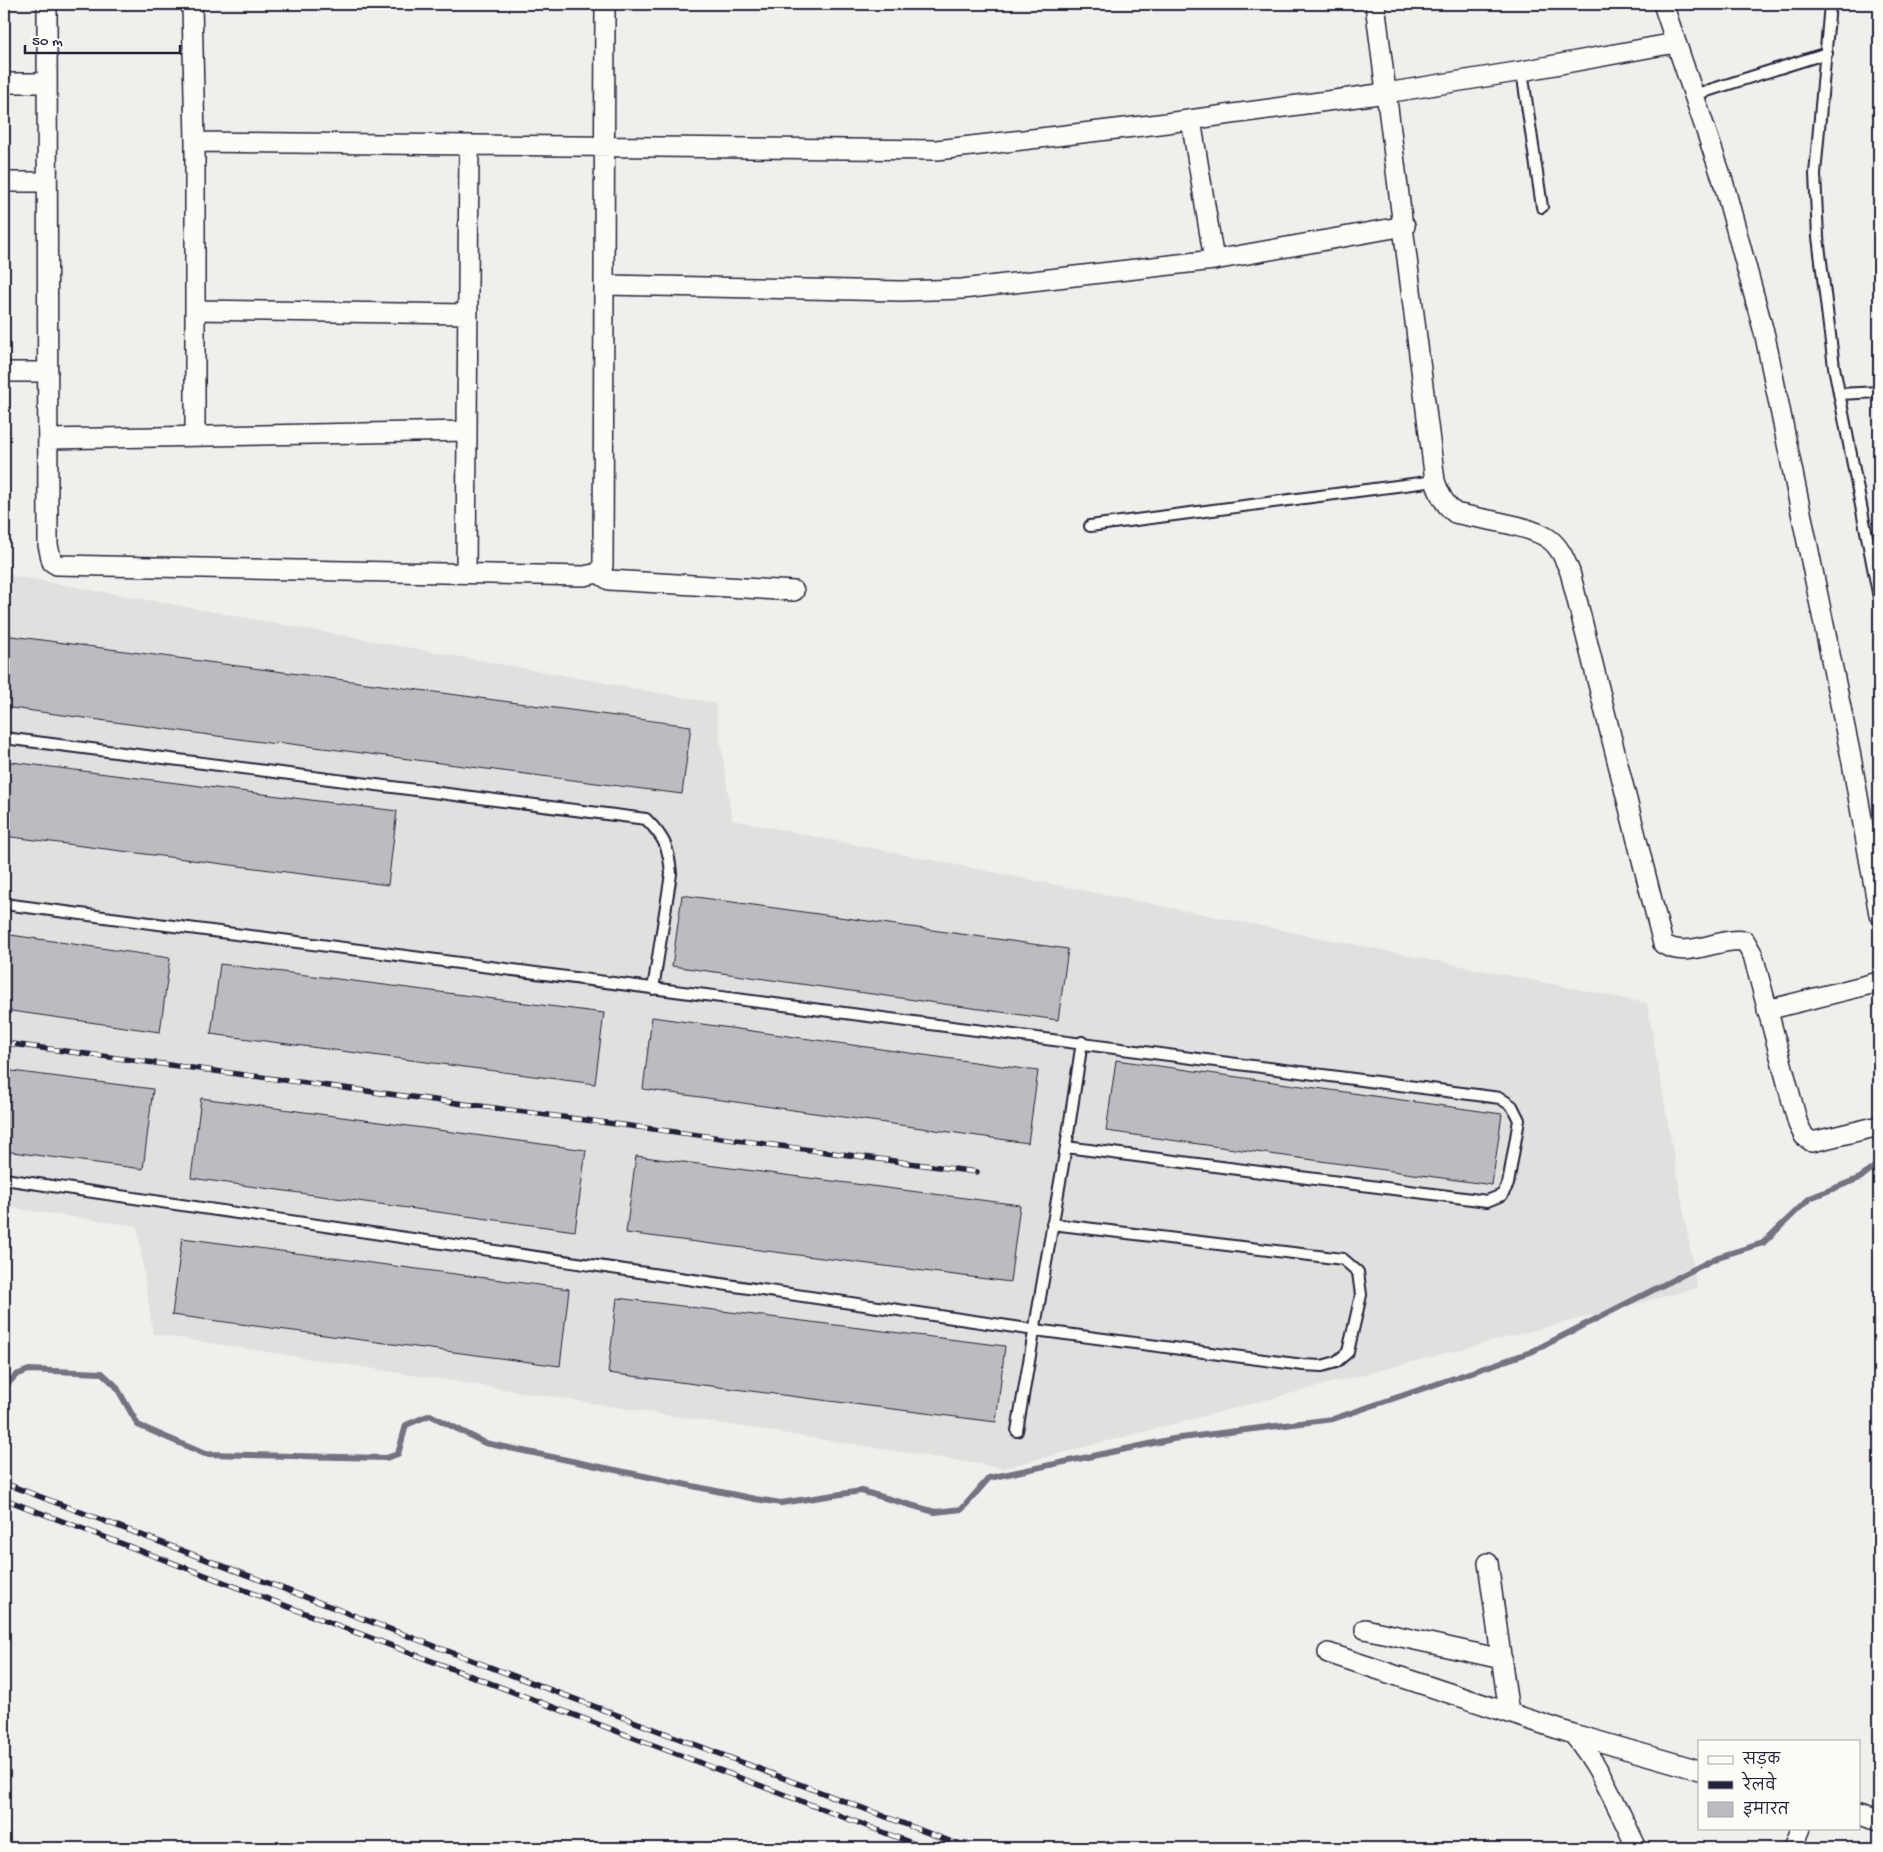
<svg xmlns="http://www.w3.org/2000/svg" width="1883" height="1852" font-family="'Gochi Hand','Playpen Sans Deva',sans-serif">
<style>
.built{fill:#e0e0df}
.lines{fill:none;stroke-linecap:round;stroke-linejoin:round}
.stream{stroke:#737381;stroke-width:6}
.building{fill:#bcbcc0;stroke:#22223b}
.service-casing{stroke:#22223b;stroke-width:14}
.minor-casing{stroke:#22223b;stroke-width:22}
.service{stroke:#fdfcf7;stroke-width:10}
.minor{stroke:#fdfcf7;stroke-width:19}
.rail-casing{stroke:#22223b;stroke-width:5.5}
.rail{stroke:#fdfcf7;stroke-width:4;stroke-dasharray:11;stroke-linecap:butt}
</style>
<rect width="100%" height="100%" fill="#f0efec"/>
<filter id="ink" filterUnits="userSpaceOnUse"><feTurbulence type="fractalNoise" baseFrequency=".02" numOctaves="2"/><feDisplacementMap in="SourceGraphic" scale="10" xChannelSelector="R" yChannelSelector="G"/><feConvolveMatrix kernelMatrix="1 2 1 2 8 2 1 2 1" color-interpolation-filters="sRGB"/></filter>
<g filter="url(#ink)">
<!-- built -->
<path class="built" d="M4 574 715 703 732 820 1647 1003 1697 1288 1004 1468 153 1334 137 1226 4 1207Z"/>
<g class="lines">
<!-- stream -->
<path class="stream" d="M4 1388 16 1375 29 1370 102 1373 116 1386 138 1425 205 1454 386 1458 398 1454 406 1425 430 1415 485 1443 755 1499 781 1503 861 1491 935 1512 962 1509 989 1478 1173 1439 1333 1419 1531 1352 1718 1257 1763 1243 1810 1198 1860 1178 1879 1163"/>
</g>
<!-- building -->
<path class="building" d="M4 635 691 726 682 794 276 742V744L4 707Z
M4 761 397 811 388 885 4 836Z
M682 895 1068 949 1058 1020 672 966Z
M4 934 170 958 160 1032 4 1010Z
M220 964 604 1013 595 1084 211 1034Z
M652 1017 1038 1071 1028 1143 643 1089Z
M1116 1060 1502 1114 1492 1185 1106 1131Z
M4 1070 153 1089 143 1169 4 1151Z
M201 1098 586 1150 575 1231 191 1178Z
M636 1156 1020 1205 1010 1282 626 1233Z
M182 1238 569 1289 560 1366 172 1315Z
M617 1298 1005 1346 996 1422 608 1373Z"/>
<g class="lines">
<defs>
<path id="service" d="M1830 4 1815 174 1818 237 1834 367 1879 598
M1522 71 1542 207
M1694 95 1827 53
M1839 394 1879 392
M1090 526 1435 481
M4 738 646 819C665 838 669 848 671 874L653 989
M4 904 1500 1098 1512 1106 1519 1120 1508 1184 1502 1195 1487 1201 1066 1147 1017 1431
M1066 1147 1082 1042
M4 1179 1035 1330 1303 1365 1322 1366 1336 1362 1348 1352 1361 1295 1358 1272 1343 1259 1052 1224"/>
<path id="minor" d="M47 4 48 545 52 562 57 565 584 576 598 573 603 566 605 4
M192 4 195 142V436
M1375 4 1435 481C1440 495 1444 504 1455 513 1479 519 1530 525 1549 539 1560 547 1565 560 1570 572L1663 944C1688 960 1718 937 1745 941L1753 955 1798 1124 1804 1136 1812 1142 1879 1126
M1663 4 1723 181 1765 336 1851 757 1879 914
M4 83H47
M1191 120 1214 260
M195 142 937 150 1159 124 1386 93 1522 71 1675 43
M4 182H47
M604 285 901 291 962 289 1214 260 1405 226
M195 310 468 314
M4 372H48
M48 439 467 431
M466 573 469 145
M598 573 609 580 794 591
M1767 1010 1879 982
M1488 1563 1509 1713
M1365 1629 1502 1659
M1328 1653 1573 1734 1699 1770
M1573 1734C1602 1768 1617 1808 1637 1848
M1859 1815 1879 1821
M1793 1848 1801 1828"/>
</defs>
<!-- service casing -->
<use href="#service" class="service-casing"/>
<!-- minor casing -->
<use href="#minor" class="minor-casing"/>
<!-- service -->
<use href="#service" class="service"/>
<!-- minor -->
<use href="#minor" class="minor"/>
<defs>
<path id="rail" d="M4 1043 977 1172
M4 1483 968 1848
M4 1499 925 1848"/>
</defs>
<!-- rail casing -->
<use href="#rail" class="rail-casing"/>
<!-- rail -->
<use href="#rail" class="rail"/>
</g>
</g>
<!-- margin -->
<rect width="1883" height="1852" fill="none" stroke="#fdfcf7" stroke-width="20"/>
<rect x="10" y="10" width="1863" height="1832" fill="none" stroke="#22223b" stroke-width="2" filter="url(#ink)"/>
<!-- legend -->
<rect x="1698" y="1740" width="162" height="90" fill="#fdfcf7" stroke="#a5a5ac"/>
<rect x="1708" y="1756" width="25" height="8" fill="#fdfcf7" stroke="#a5a5ac"/>
<text x="1743" y="1764" font-size="15" fill="#22223b">सड़क</text>
<rect x="1708" y="1781" width="25" height="8" fill="#22223b" stroke="#a5a5ac"/>
<text x="1743" y="1790" font-size="15" fill="#22223b">रेलवे</text>
<rect x="1708" y="1802" width="25" height="15" fill="#bcbcc0" stroke="#a5a5ac"/>
<text x="1743" y="1814" font-size="15" fill="#22223b">इमारत</text>
<!-- scale -->
<path d="M25 45v8h155v-8" fill="none" stroke="#22223b" stroke-width="2.5"/>
<text x="32" y="45" font-size="15" fill="#22223b" stroke="#fdfcf7" stroke-width="4" paint-order="stroke">50 m</text>
</svg>
